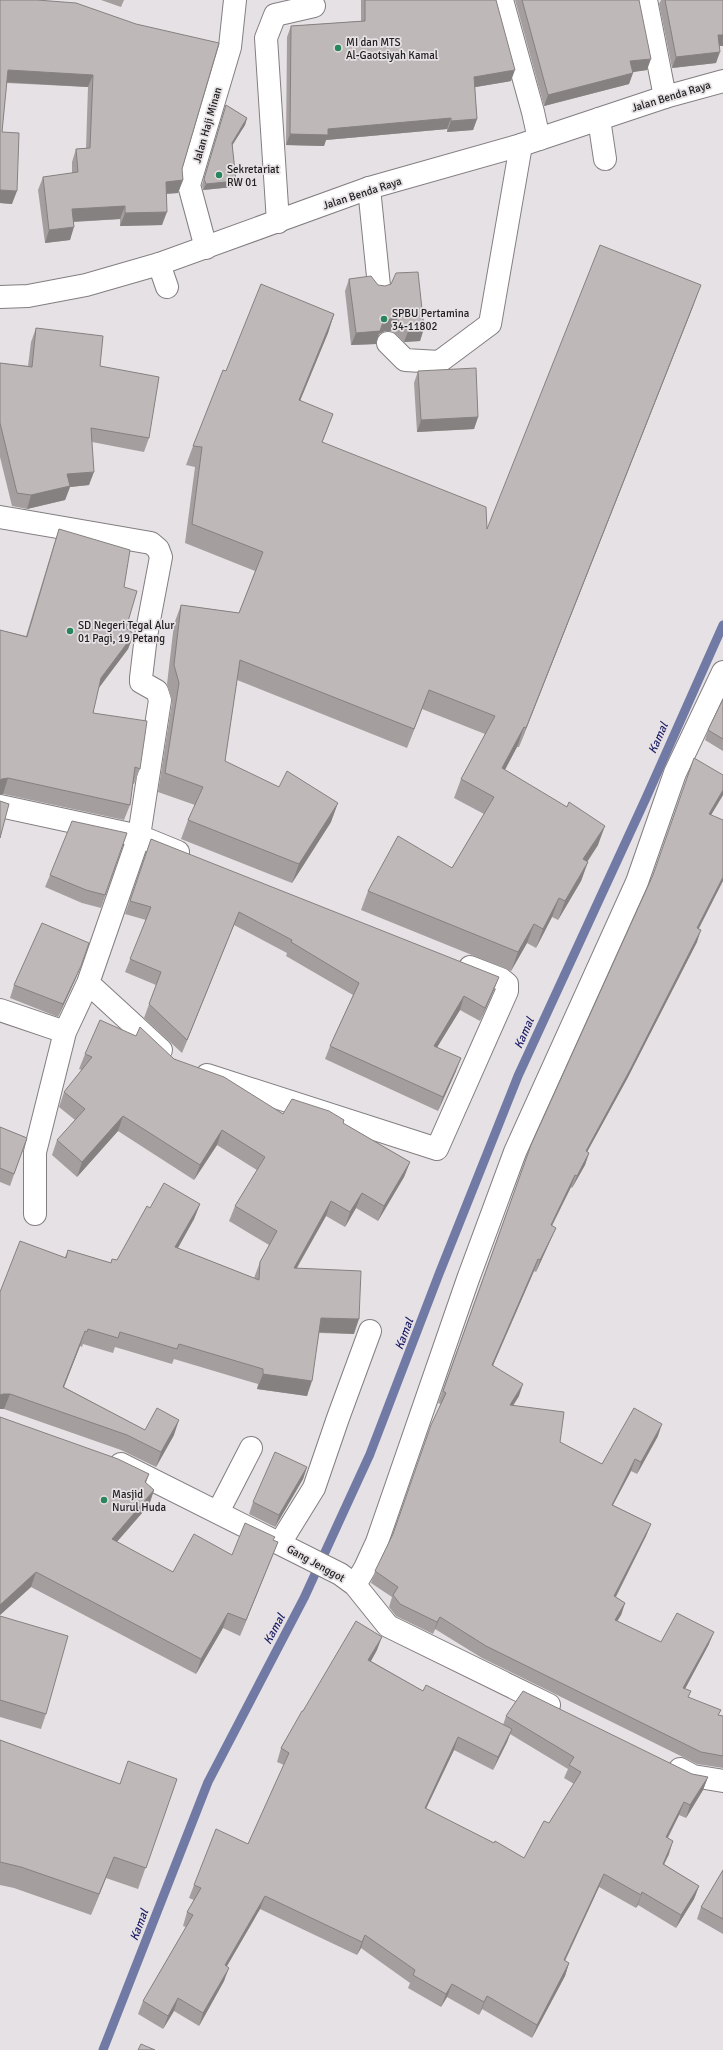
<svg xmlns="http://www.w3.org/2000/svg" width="723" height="2050" font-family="Signika,sans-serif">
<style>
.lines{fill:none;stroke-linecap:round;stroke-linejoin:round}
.stream{stroke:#7179a5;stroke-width:9}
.minor-casing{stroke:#837e81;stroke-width:24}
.major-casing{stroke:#837e81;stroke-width:24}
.minor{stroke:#fff;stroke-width:22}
.major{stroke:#fff;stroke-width:22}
.wall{fill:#a49e9e;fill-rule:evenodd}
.shaded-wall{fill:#868181}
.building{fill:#bfb8b8;stroke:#868181}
.poi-dot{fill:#29855b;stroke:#e6e1e4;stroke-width:1.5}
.labels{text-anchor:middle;stroke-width:3.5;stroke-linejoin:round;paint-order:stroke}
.poi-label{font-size:11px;fill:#222021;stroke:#e6e1e4;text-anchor:start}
.street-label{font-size:11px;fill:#222021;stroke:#e6e1e4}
.water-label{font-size:12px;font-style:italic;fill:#1d1e65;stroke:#e6e1e4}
</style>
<rect width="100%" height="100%" fill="#e6e1e4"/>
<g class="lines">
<!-- stream -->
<path class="stream" d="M103 2050 208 1782 304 1598 370 1454 439 1274 518 1076 646 798 723 625"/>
<defs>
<path id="minor" d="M502 0 533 112 539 139
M646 0 665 97
M599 119 605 159
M369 188 379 286
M278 222 266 38 275 15 314 6
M206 248 189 185 230 47 235 0
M159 264 167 287
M388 343 405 360 439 362 490 324 521 145
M0 517 151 543 158 549 161 557 146 636 141 678V682L157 691 160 700 139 836 88 983 65 1032 35 1152V1214
M0 806 139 836 178 852
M88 983 161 1050
M0 1010 65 1032
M207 1075 437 1149 507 991V984L501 979 470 967
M121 1464 340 1574 355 1585 388 1626 549 1705
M218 1512 251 1448
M280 1543 314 1488 338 1418 370 1331
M355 1585 365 1568 377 1542 468 1279 515 1152 637 882 675 773 723 672
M680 1769 693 1776 723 1781"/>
<path id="major" d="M0 297 28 296 86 285 159 264 369 188 521 145 665 97 723 81"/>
</defs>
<!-- minor casing -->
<use href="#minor" class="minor-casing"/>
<!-- major casing -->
<use href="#major" class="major-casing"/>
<!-- minor -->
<use href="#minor" class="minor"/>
<!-- major -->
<use href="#major" class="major"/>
</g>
<!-- wall -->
<path class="wall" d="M0 0H37L182 169 183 180 178 193 166 194 162 225 120 226V219L74 222 70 240 45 243 38 190 43 177 72 173V162L76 149 86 148 88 87 6 83 2 132 12 204 0 203Z
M101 0H124L121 7Z
M361 0H496L511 81 475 87 477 119 473 130 447 132V129L326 140 324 146 286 145 287 37 291 26 361 21Z
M515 0H639L647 70 633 72 629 84 544 106Z
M661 0H723L719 46 716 63 672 68 659 4Z
M226 105 247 118 245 125 232 145 236 181 233 187 203 190 202 185Z
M349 279 378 285 424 328 420 341 404 342 392 331H385L379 334 376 344 351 345 345 291Z
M694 304 519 747H517L505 770 598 845 588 861 581 881 558 920 552 917 536 948 527 943 511 971 361 910 368 891 452 868 484 814 454 798 461 779 485 734 422 709 407 748 237 680 225 761 331 822 292 883 181 839 188 820 195 805 158 792 172 702 167 684 174 624 181 605 239 613 255 571 185 543 195 467 186 465 193 446 226 371 334 314 328 333 300 401 333 414 322 442 487 529Z
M36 328 100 366 149 438 144 452 92 442 89 485 70 487 65 500 27 509 12 506 0 457V363L28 366 31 342Z
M418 371 478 417 474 429 417 432 414 383Z
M59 529 124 587 126 628 134 634 128 649 98 689 93 713 140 769 134 784H133L130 805 124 820 3 794H0V630L26 636 54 544Z
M723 699V751L705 740 708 730Z
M723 775V795L711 815 697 942 627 1079 587 1152 589 1153 585 1165 572 1188 571 1187 552 1226 556 1228 536 1272 534 1271 493 1365 519 1396 513 1406 560 1442 602 1464 658 1436 637 1474 631 1471 613 1505 651 1524 646 1536 616 1597 625 1603 621 1615 617 1622 661 1642 709 1644 685 1689 688 1698 718 1715 723 1716V1768L697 1764 482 1658 435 1629 433 1634 396 1616 389 1607 392 1597 371 1583 375 1571 392 1536 441 1404 438 1403 531 1145Z
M127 833 101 908 82 903 45 887 50 875Z
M151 839 494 990 480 1021 460 1010 437 1047 456 1071 438 1111 325 1059 330 1046 353 995 286 956 287 953 234 925 182 1053 144 1018 156 985 125 972 146 920 125 914Z
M76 978 58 1017 10 998 14 985Z
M85 1054 174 1059 283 1114 344 1120 343 1123 410 1162 404 1177 378 1221 356 1208 345 1227 326 1216 297 1268 354 1334 319 1333 307 1396 257 1389 258 1384 174 1359 172 1364 115 1347 113 1353 83 1344 82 1347 80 1346 64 1387 145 1430 174 1435 156 1467 121 1450 4 1409H0L68 1250 111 1263 117 1260 150 1208 200 1204 194 1219 178 1248 254 1278 260 1262 269 1245 229 1221 235 1206 257 1170 217 1145 194 1180 118 1131 77 1177 52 1155 57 1140 75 1120 59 1107 64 1092 82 1070 79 1069Z
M0 1127 27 1138 10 1186 0 1182Z
M1 1418 149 1474 146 1483 154 1490 149 1505 117 1542 173 1572 232 1555 274 1541 278 1542 272 1557 240 1636 223 1628 196 1674 31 1587 0 1615Z
M307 1467 303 1479 275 1527 249 1514 253 1502Z
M0 1616 46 1714 41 1729 0 1717Z
M377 1650 371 1661 423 1691 503 1725 506 1716 692 1774 708 1777 703 1790 686 1818 679 1815 668 1838 669 1854 664 1864 699 1886 694 1899 676 1928 638 1905 636 1908 599 1887 565 1961 569 1963 565 1976 532 2038 482 2009 479 2015 447 1997 441 2007 408 1988 410 1983 361 1948 357 1955 260 1909 227 1966 224 1981 199 2026 174 2011 163 2029 138 2014 143 2001 186 1927 183 1926 187 1912 194 1900 189 1898 194 1885 248 1844 284 1765 277 1762 281 1748 303 1711ZM510 1734 568 1769 564 1778 574 1784 549 1823 524 1858 426 1809 454 1750 493 1770 507 1742Z
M0 1740 119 1784 177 1779 138 1889 106 1878 91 1915 14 1888 0 1885Z
M723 1870V1934L697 1919 701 1907Z"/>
<!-- shaded-wall -->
<path class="shaded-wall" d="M718 35H723V46H714Z
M720 52 716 63 672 68 676 57Z
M651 59 647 70 626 73 630 61Z
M8 70 93 75 88 87 3 82Z
M515 70 511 81 470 88 474 77Z
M633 73 629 84 544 106 548 95Z
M247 118 245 125 230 149 232 143Z
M451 118 447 129 326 140 324 146 286 145 290 134 328 129Z
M477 119 473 130 447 132 451 121Z
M183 180 178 193 161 194 166 182Z
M236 181 233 187 203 190 206 184Z
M0 190 17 191 12 204 0 203Z
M125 206 120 219 67 222 72 209Z
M167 212 162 225 120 226 125 213Z
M74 227 70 240 45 243 49 230Z
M701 285 694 304 519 747 526 728Z
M334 314 328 333 292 420 299 400Z
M390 319H396L392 331H385L379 334 376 344 351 345 356 333 383 322Z
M424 328 420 341 404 342 409 329Z
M333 414 326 433 315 461 322 442Z
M478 417 474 429 417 432 421 420Z
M94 472 89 485 70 487 65 500 27 509 31 495 67 474Z
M134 634 128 649 95 693 101 678Z
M429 690 422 709 407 748 414 729Z
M524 727 517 747 495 788 502 768Z
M8 778 3 794H0V780L2 779Z
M723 790V795L705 825 709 814Z
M338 803 331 822 292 883 299 864Z
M605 826 598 845 576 878 583 859Z
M588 862 581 881 558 920 565 901Z
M723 877V881L693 940 697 928Z
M559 898 552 917 536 948 543 929Z
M239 912 234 925 182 1053 187 1040Z
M534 924 527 943 511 971 518 952Z
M701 930 697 942 627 1079 581 1163 586 1151Z
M81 966 76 978 58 1017 63 1004Z
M499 977 494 990 480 1021 485 1008Z
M464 996 460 1010 430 1059 434 1046Z
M461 1058 456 1071 438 1111 443 1097Z
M123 1116 118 1131 77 1177 82 1162Z
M222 1130 217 1145 194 1180 200 1165Z
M589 1153 585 1165 572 1188 577 1176Z
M410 1162 404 1177 378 1221 384 1206Z
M575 1175 571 1187 546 1237 551 1225Z
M362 1193 356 1208 345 1227 350 1212Z
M331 1201 326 1216 288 1283 294 1268Z
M200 1204 194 1219 170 1262 175 1247Z
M556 1228 536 1272 540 1260Z
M538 1259 534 1271 488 1377 492 1365Z
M321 1318 359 1319 354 1334 315 1332Z
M85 1331 80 1346 58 1402 63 1387Z
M263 1374 312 1381 307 1396 257 1389Z
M523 1384 519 1396 505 1417 510 1405Z
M3 1394H10L4 1409H0V1395Z
M179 1420 174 1435 156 1467 161 1452Z
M662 1424 658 1436 637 1474 641 1462Z
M635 1459 631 1471 607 1516 612 1505Z
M307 1467 303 1479 275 1527 279 1515Z
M154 1490 149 1505 106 1554 112 1539Z
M651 1524 646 1536 610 1608 614 1596Z
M278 1542 272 1557 240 1636 246 1620Z
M36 1572 31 1587 0 1615V1605Z
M625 1603 621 1615 610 1632 615 1620Z
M228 1613 223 1628 196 1674 201 1659Z
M440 1617 435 1629 433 1634 437 1622Z
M714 1632 709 1644 679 1700 683 1688Z
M382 1637 377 1650 364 1673 368 1660Z
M512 1729 507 1742 493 1770 498 1757Z
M458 1737 454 1750 420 1821 425 1808Z
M708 1777 703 1790 686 1818 690 1805Z
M684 1802 679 1815 661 1850 666 1837Z
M673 1841 669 1854 658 1877 663 1864Z
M114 1857 106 1878 91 1915 99 1894Z
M604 1874 599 1887 559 1973 564 1960Z
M699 1886 694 1899 676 1928 681 1915Z
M642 1892 638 1905 636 1908 641 1895Z
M265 1896 260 1909 220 1978 225 1965Z
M365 1935 361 1948 357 1955 362 1942Z
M569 1963 565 1976 532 2038 537 2025Z
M229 1968 224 1981 199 2026 203 2013Z
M452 1984 447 1997 441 2007 446 1994Z
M487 1996 482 2009 479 2015 484 2002Z
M178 1998 174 2011 163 2029 168 2016Z"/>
<!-- building -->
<path class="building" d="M0 0H37L76 3 136 24 219 43 182 169 183 180 166 182 167 212 125 213V206L72 209 74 227 49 230 43 177 78 172 76 149 90 148 93 75 8 70 2 132 19 133 17 191 0 190Z
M365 0H496L515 70 474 77 477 119 451 121V118L328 129V135L290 134 291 26 365 21Z
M522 0H639L651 59 630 61 633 73 548 95Z
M665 0H723V35H718L720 52 676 57Z
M226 105 247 118 232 143 236 181 206 184 204 179Z
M600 245 701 285 526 728 524 727 502 768 567 807 569 802 605 826 583 859 588 862 565 901 559 898 543 929 534 924 518 952 368 891 398 836 452 868 494 797 461 779 495 716 429 690 414 729 240 660 225 761 279 787 287 771 338 803 299 864 188 820 203 787 165 773 179 683 174 665 181 605 239 613 263 552 192 524 202 447 193 446 223 370 226 371 261 284 334 314 299 400 333 414 322 442 486 507 487 529Z
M418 272 424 328 409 329 396 319H390L383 322 380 331 356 333 349 279 371 276 378 285 385 286 391 284 396 273Z
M36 328 103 336 100 366 159 377 149 438 91 428 94 472 67 474 70 486 31 495 17 493 0 423V363L32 367Z
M476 368 478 417 421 420 418 371Z
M59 529 130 550 124 587 137 591 126 628 134 634 101 678 93 713 147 721 140 769 135 767 130 805 8 778 2 779 0 780V630L27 637Z
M723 699V739L708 730Z
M694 758 723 775V790L709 814 723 820V877L697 928 701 930 631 1068 586 1151 589 1153 577 1176 575 1175 551 1225 556 1228 540 1260 538 1259 492 1365 523 1384 510 1405 564 1412 560 1442 602 1464 634 1408 662 1424 641 1462 635 1459 612 1505 651 1524 614 1596 625 1603 615 1620 661 1642 677 1613 714 1632 683 1688 691 1691 688 1697 721 1710 718 1715 723 1716V1756L701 1752 486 1646 440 1617 437 1622 400 1604 393 1595 398 1587 375 1571 393 1534 431 1425 446 1393 443 1391 531 1145 653 875Z
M0 801 9 804 0 838Z
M72 821 127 833 105 895 86 890 50 875Z
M151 839 499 977 485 1008 464 996 434 1046 461 1058 443 1097 330 1046 359 983 291 942 292 940 239 912 187 1040 149 1004 161 972 130 959 151 907 130 901Z
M42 923 89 943 81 966 63 1004 14 985Z
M100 1020 136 1036 140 1027 174 1059 224 1077 283 1114 292 1099 329 1111 344 1120 343 1123 410 1162 384 1206 362 1193 350 1212 331 1201 294 1268 361 1271 359 1319 321 1318 312 1381 263 1374V1369L179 1344 177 1349 120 1332 118 1338 88 1329 87 1332 85 1331 63 1387 145 1430 157 1408 179 1420 161 1452 127 1435 10 1394H3L0 1395V1292L20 1241 66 1258 68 1250 111 1263 112 1259 117 1260 147 1206 150 1208 164 1183 200 1204 175 1247 259 1280 260 1262 277 1231 235 1206 265 1157 222 1130 200 1165 123 1116 82 1162 57 1140 85 1109 64 1092 92 1057 85 1054Z
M0 1127 27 1138 14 1174 0 1168Z
M0 1417 118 1459 149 1474 145 1482 154 1490 112 1539 173 1572 194 1534 232 1555 245 1523 275 1537 273 1540 278 1542 246 1620 228 1613 201 1659 36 1572 0 1605Z
M275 1452 307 1467 279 1515 253 1502Z
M0 1616 68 1636 46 1714 0 1700Z
M356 1621 382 1637 368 1660 423 1691 426 1685 512 1729 498 1757 458 1737 425 1808 494 1843 495 1841 524 1858 544 1821 549 1823 581 1772 569 1765 574 1757 506 1716 523 1691 692 1774 708 1777 690 1805 684 1802 666 1837 673 1841 663 1864 699 1886 681 1915 642 1892 641 1895 604 1874 564 1960 569 1963 537 2025 487 1996 484 2002 452 1984 446 1994 413 1975 415 1970 365 1935 362 1942 265 1896 225 1965 229 1968 203 2013 178 1998 168 2016 143 2001 193 1915 187 1912 201 1888 194 1885 216 1829 248 1844 289 1753 281 1748 302 1711H303Z
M0 1740 120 1784 128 1761 177 1779 146 1868 114 1857 99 1894 21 1867 0 1862Z
M723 1870V1919L701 1907Z
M141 2044 155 2050H138Z"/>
<!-- markers -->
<g class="poi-dot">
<circle cx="338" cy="48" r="4"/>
<circle cx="219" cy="175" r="4"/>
<circle cx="384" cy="319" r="4"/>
<circle cx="70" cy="631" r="4"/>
<circle cx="104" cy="1500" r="4"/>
</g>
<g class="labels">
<!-- poi labels -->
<g class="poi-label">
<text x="346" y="46">MI dan MTS<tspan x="346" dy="13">Al-Gaotsiyah Kamal</tspan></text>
<text x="227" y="173">Sekretariat<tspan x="227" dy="13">RW 01</tspan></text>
<text x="392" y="317">SPBU Pertamina<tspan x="392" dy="13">34-11802</tspan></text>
<text x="78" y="629">SD Negeri Tegal Alur<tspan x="78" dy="13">01 Pagi, 19 Petang</tspan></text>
<text x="112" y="1498">Masjid<tspan x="112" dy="13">Nurul Huda</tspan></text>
</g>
<!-- street labels -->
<g class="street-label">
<text transform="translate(671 96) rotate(-17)" y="4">Jalan Benda Raya</text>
<text transform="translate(207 125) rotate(-74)" y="4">Jalan Haji Minan</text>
<text transform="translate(362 193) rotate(-18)" y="4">Jalan Benda Raya</text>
<text transform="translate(316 1563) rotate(29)" y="4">Gang Jenggot</text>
</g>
<!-- water labels -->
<g class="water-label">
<text transform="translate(658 738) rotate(-66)" y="4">Kamal</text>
<text transform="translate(524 1033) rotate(-66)" y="4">Kamal</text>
<text transform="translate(404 1334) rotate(-69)" y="4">Kamal</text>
<text transform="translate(274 1629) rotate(-62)" y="4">Kamal</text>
<text transform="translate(139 1925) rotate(-69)" y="4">Kamal</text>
</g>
</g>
</svg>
